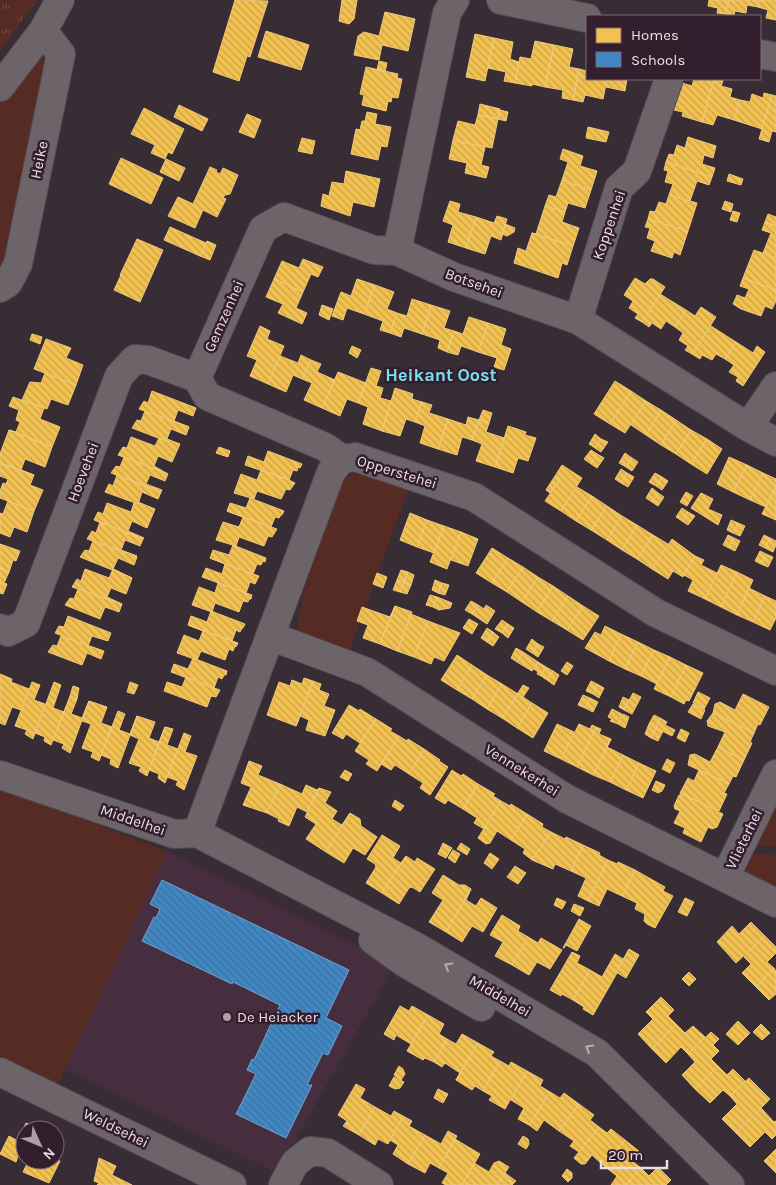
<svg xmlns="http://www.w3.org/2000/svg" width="776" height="1185" font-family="Karla,sans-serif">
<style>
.built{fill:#472e3f}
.grass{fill:#552b24}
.park{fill:url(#park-tufts)}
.homes{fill:url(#homes-back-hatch);stroke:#f0c97c}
.schools{fill:url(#schools-back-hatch);stroke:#73a2cf}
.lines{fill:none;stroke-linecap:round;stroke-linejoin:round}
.minor-casing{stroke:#544a51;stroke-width:30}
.minor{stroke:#6d646a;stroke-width:28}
.oneway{stroke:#b9adb4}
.poi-dot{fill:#ac9fa8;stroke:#321e2c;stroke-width:2}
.labels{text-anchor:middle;stroke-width:5;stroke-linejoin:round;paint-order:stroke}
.street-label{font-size:15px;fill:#ebdde6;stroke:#321e2c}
.poi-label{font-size:15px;fill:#ebdde6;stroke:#321e2c;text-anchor:start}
.quarter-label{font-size:18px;font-weight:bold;fill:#77e1ee;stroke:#321e2c}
</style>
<defs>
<pattern id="park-tufts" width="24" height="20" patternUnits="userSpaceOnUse" patternTransform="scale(1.25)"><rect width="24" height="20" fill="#552b24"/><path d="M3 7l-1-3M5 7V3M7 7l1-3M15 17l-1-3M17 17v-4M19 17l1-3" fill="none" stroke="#6e4944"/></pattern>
<pattern id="homes-back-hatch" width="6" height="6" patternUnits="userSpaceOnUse" patternTransform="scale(1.25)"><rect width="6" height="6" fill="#f2c14e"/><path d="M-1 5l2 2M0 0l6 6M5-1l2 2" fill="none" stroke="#c7a14c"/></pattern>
<pattern id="schools-back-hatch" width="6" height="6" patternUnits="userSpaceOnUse" patternTransform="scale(1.25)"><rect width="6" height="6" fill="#3f88c5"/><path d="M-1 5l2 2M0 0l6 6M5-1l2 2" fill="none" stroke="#417098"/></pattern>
</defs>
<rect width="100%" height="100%" fill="#382d35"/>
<!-- built -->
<path class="built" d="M167 851 395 964 277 1172 65 1070Z"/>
<!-- grass -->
<path class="grass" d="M38 47 49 49 11 257 0 276V98Z
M352 474 363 475 409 488 347 657 304 637 297 630 304 590 342 482Z
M0 788 167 851 96 1005 58 1084 0 1056Z
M776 801V847L757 846Z
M755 853 776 855V891L743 875Z"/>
<!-- park -->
<path class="park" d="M0 0H37L0 52Z"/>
<!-- homes -->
<path class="homes" d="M235 0 268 1 250 57 247 56 239 81 213 72Z
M342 0H357L354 19 349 24 339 21Z
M709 0H729L725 14 717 13 718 8 708 6Z
M729 0H759L758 7 747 5 746 13 735 11 734 16 725 14Z
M759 0H776V20L766 18 768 10 758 7Z
M385 12 415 19 408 51 382 45 379 60 354 55 358 36 364 32 379 36Z
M266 31 309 45 301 70 258 57Z
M475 34 494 38 485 81 466 77Z
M494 38 513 42 510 59 519 62 515 83 504 81 506 72 488 68Z
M535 41 554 45 545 87 532 84V86L515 83 520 57 531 59Z
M554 45 573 49 569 67 579 69 573 100 562 98 563 90 545 87Z
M379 61 387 63 385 72 377 70Z
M366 67 398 74 397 78 402 79 398 98 392 97 391 102 388 101 386 111 362 105 364 95 360 94Z
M579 69 587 71V79H607L603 99 585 95 583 102 573 100Z
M607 79H627L625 91 606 87Z
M694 79 705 81 706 79H714L702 122 682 116 683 112 674 110 682 83 692 86Z
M714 79 723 81 721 86 732 89 730 97 740 100 734 120 717 115 713 125 702 122Z
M764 93 772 95 762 129 734 120 740 100 750 102 752 94 763 98Z
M772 95 776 96V132L772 131 769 142 759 139Z
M480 104 500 109 498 119 478 115Z
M179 105 208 119 202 131 174 117Z
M144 108 184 129 172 154 168 152 165 159 151 153 155 145 131 134Z
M500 110 508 112 506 121 498 119Z
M367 112 377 114 375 124 391 127 387 147 381 146 378 160 351 154 356 129 360 130 362 121H365Z
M247 114 261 120 254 138 239 132Z
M478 115 498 119 492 148 453 140 458 121 475 125Z
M588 127 609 132 606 142 586 138Z
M688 137 716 146 713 158 704 155 702 164 715 168 712 177 666 162 669 154 674 155 677 145 685 148Z
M302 138 315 141 312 154 298 151Z
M453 140 485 147 481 165 489 167 486 178 465 173 467 163 449 159Z
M563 149 583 156 580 166 597 171 591 190 562 180 568 162 560 159Z
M121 158 163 178 151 204 109 184Z
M166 159 185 168 179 181 160 172Z
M666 162 712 177 709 185 697 181 690 201 669 195 673 184 665 182 668 171 664 170Z
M210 167 217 170 216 172 220 174 223 168 238 175 230 194 225 195 223 198 226 199 217 217 203 210 195 228 168 216 178 197 193 204Z
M346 171 380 179 374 207 353 202 350 216 321 206 323 194 329 196 332 182 344 184Z
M729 174 743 179 741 185 727 181Z
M562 180 591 190 585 208 568 203 565 212 545 206 549 195 556 197Z
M669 195 697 203 688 231 648 219 650 211 655 212 659 202 666 204Z
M450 201 460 204 458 212 476 217 466 248 448 242 453 225 443 221Z
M725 201 733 204 731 212 722 209Z
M545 206 565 212 562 222 579 228 573 246 532 233 536 234Z
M733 211 740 213 737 222 730 220Z
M768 214 776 217V226L765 222Z
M497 216 507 219 501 240 491 236 485 254 466 248 476 217 494 223Z
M648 219 688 231 680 255 674 252 672 258 651 251 655 241 647 238 650 228 645 227Z
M765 222 776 226V258L763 253 771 233 762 230Z
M505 224 515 228 514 232 507 236 502 234Z
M170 227 206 243 200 256 164 240Z
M532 233 573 246 567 265 562 263 558 278 514 263 518 248 526 251Z
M137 239 163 250 140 302 114 290 121 275H120Z
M207 241 216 245 210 260 200 256Z
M754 250 776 258V290L743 278Z
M303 259 323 267 318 277 311 274 303 292 274 279 282 261 299 268Z
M635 278 645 284 650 279H653L665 287 642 322 635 318 638 314 629 308 633 301 624 295Z
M743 278 776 290V301L772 309 765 306 761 316 741 309 733 304 737 295 745 298 749 289 740 286Z
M274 279 303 292 296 308 307 313 302 324 278 313 283 304 266 297Z
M357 279 375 285 364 314 347 308 343 320 332 316 341 292 351 296Z
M375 285 394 292 387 309 397 313 390 333 380 330 383 321 364 314Z
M660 294 686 310 675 327 666 321 661 329 652 323 649 327 642 322Z
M412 299 431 305 422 334 404 328 401 337 390 333 397 313 407 316Z
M322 305 333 309 329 320 319 315Z
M431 305 450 311 444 328 454 331 447 352 438 348 440 340 422 334Z
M701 307 716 317 692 354 685 350 688 346 679 340 683 333 675 327 686 310 695 316Z
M469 317 488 323 478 352 461 346 458 355 447 352 454 331 463 334Z
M488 323 506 329 501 345 511 349 504 370 494 367 497 358 478 352Z
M260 326 270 331 267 339 284 346 268 384 250 376 257 360 247 356Z
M711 326 736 342 725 359 716 354 712 360 702 355 700 359 692 354Z
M32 334 42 337 40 344 30 340Z
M46 339 71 348 66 358 83 365 76 385 34 369Z
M736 342 753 353 757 346 765 352 743 386 736 381 738 377 729 372 734 365 725 359Z
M352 346 361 350 357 358 349 353Z
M301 355 311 360 302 379 293 375 286 392 268 384 280 356 298 363Z
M311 360 321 364 317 372 335 380 322 408 304 400 312 383 302 379Z
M371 368 381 371 376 386 383 388 380 398 391 401 382 431 363 424 368 407 358 403Z
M338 372 366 383 358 403 347 399 340 416 322 408Z
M45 373 76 385 68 405 51 399 47 409 22 400 30 382 41 383Z
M615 381 631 391 610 424 594 414Z
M395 388 413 394 412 399 422 402 415 422 406 419 400 436 382 431Z
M152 391 196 408 193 416 178 410 174 421 189 427 139 409 144 401 148 403Z
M631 391 646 401 625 433 610 424Z
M13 397 44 408 40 419 60 427 52 447 9 430 16 432 20 422 16 420 19 410 9 406Z
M646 401 661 410 646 435 631 425Z
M422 402 432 405 429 413 448 419 438 449 420 443 425 426 415 422Z
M483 410 492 413 489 423 479 420Z
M661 410 676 420 661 445 646 435Z
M145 411 189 427 186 435 171 429 166 441 132 428 137 420 141 421Z
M468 417 479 420 472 440 462 437 457 455 438 449 448 419 466 425Z
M479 420 489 423 486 432 504 438 495 467 476 461 482 444 472 440Z
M676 420 691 430 676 454 661 445Z
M508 426 526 432 525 435 536 438 528 461 518 458 513 473 495 467Z
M9 430 52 447 45 467 25 459 21 470 34 475 0 463V454Z
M691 430 707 439 691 464 676 454Z
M595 434 601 439 595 448 589 444Z
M131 437 155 446 159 438 166 441 167 439 180 444 172 462 158 456 154 466 168 474 118 455 123 447 127 448Z
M601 439 608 442 601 452 595 448Z
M707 439 722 449 707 474 691 464Z
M219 447 230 451 228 457 216 453Z
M591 450 597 454 591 464 584 459Z
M268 451 302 464 300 468 298 467 297 471 293 470 289 480 245 465 248 456 264 462Z
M625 453 632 458 626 467 619 463Z
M597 454 604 458 597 468 591 464Z
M124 457 168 474 165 481 150 475 146 484 162 490 161 492 111 473 116 466 120 467Z
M729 457 747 465 733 492 717 484Z
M632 458 638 462 632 471 626 467Z
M0 463 34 475 30 485 43 490 34 511 0 498V491L3 483 6 484 8 479 0 476Z
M562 465 582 478 561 511 545 501 560 479 555 476Z
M747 465 763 473 750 500 733 492Z
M621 469 627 473 621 483 615 479Z
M261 470 289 480 295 483 290 490 286 489 281 499 257 491 254 499 234 493 241 474 257 480Z
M627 473 634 477 628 487 621 483Z
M655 473 662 477 656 486 649 482Z
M763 473 776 479V486L766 507 750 500Z
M117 475 161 492 158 499 142 492 138 504 105 492 109 484 113 486Z
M555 476 560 479 550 493 546 490Z
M662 477 668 481 662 490 656 486Z
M776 486V520L762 514Z
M577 487 592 496 576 521 561 511Z
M652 488 658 493 652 502 646 498Z
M686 492 693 496 687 506 680 502Z
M658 493 664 497 658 506 652 502Z
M701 493 713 499 708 509 722 515 718 525 691 508Z
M592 496 607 506 591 530 576 521Z
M250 498 284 511 282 515H281L279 518 275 517 271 527 227 511 230 503 246 508Z
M8 501 34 511 27 532 14 527 10 537 0 533V513L3 514Z
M138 502 155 509 147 528 132 521 128 531 144 538 143 539 94 520 98 512 103 514 107 503 131 512 134 503 138 504Z
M607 506 622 516 607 540 591 530Z
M682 508 688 512 682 521 676 517Z
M227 511 271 527 277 529 272 537 268 536 264 546 239 537 236 546 216 540 223 522 239 527 243 517Z
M688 512 695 516 688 525 682 521Z
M410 513 427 520 417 547 400 540Z
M622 516 637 525 622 550 607 540Z
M427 520 444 526 434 553 417 547Z
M731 520 738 523 733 533 727 530Z
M100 522 143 539 140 546 125 540 121 550 137 556 87 539 92 531 96 533Z
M738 523 745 526 740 536 733 533Z
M637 525 653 535 637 559 622 550Z
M444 526 461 532 447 569 430 562Z
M461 532 478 539 468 566 451 560Z
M653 535 668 544 652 569 637 559Z
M728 535 734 538 729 548 723 545Z
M764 535 770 538 765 548 759 545Z
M734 538 740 541 735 551 729 548Z
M770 538 776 541V545L773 552 765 548Z
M672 539 695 556 683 577 673 571 668 579 652 569Z
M93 541 137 557 134 565 118 558 113 569 132 578 80 557 85 550 89 551Z
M0 544 20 551 16 561 13 560 9 572 0 568Z
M233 545 266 558 265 562 263 561 261 565 257 564 253 574 210 558 213 550 229 555Z
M492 548 508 558 492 583 476 573Z
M760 551 766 554 761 564 755 561Z
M766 554 773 557 768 567 761 564Z
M695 556 704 560 701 565 717 573 705 599 688 591 693 580 684 575Z
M210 558 253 574 259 576 255 584 250 582 246 593 202 577 206 568 222 574 225 564Z
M508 558 523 567 507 592 492 583Z
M721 565 737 572 721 607 705 599Z
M523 567 538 577 522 602 507 592Z
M0 568 9 572 4 583 7 584 3 594 0 593Z
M85 569 109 578 113 569 132 578 126 594 111 588 107 597 122 604 72 587 77 579 81 581Z
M401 570 408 572 404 582 397 580Z
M408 572 414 575 411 585 404 582Z
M737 572 753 580 737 615 721 607Z
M377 573 387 577 383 588 373 584Z
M538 577 553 586 537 612 522 602Z
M397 580 404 582 400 592 393 590Z
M435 580 442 583 438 593 432 590Z
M404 582 411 585 407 594 400 592Z
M218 583 252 595 251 599H249L248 602 243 601 239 612 215 603 212 612 192 605 199 587 215 593Z
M442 583 449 585 445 595 438 593Z
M553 586 568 596 552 621 537 612Z
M749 588 765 596 753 622 737 615Z
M78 589 122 604 119 612 105 607 100 619 65 605 70 598 74 599Z
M430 595 437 597 433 607 426 605Z
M568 596 583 606 567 630 552 621Z
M765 596 776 601V618L770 630 753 622Z
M437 597 452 603 450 608 439 610 433 607Z
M471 601 478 605 472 614 465 610Z
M478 605 484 609 486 605 495 611 487 624 472 614Z
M395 606 412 612 397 651 380 644Z
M395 606 380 644 363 638 368 625 357 621 362 607 390 617Z
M583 606 599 616 583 640 567 630Z
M211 611 245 624 243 628H242L240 632 236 630 232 641 188 625 191 616 207 622Z
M411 614 428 621 414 657 397 651Z
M68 616 111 633 108 641 92 636 88 646 55 633 59 626 64 627Z
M469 619 478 624 472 634 463 628Z
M502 620 508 624 502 633 495 629Z
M428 621 460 633 444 661 434 657 431 664 414 657Z
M508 624 514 628 508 638 502 633Z
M188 625 238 643 236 647 235 646 233 651 229 649 225 660 201 651 197 660 177 653 184 635 199 641 203 631Z
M605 626 621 634 609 661 585 648 595 632 601 635Z
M487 628 493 632 487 642 481 638Z
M493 632 499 637 493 646 487 642Z
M621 634 638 642 625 669 609 661Z
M61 636 104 651 101 659 87 653 82 665 48 652 53 645 57 646Z
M532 639 538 644 532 653 526 649Z
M638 642 654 650 641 676 625 669Z
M538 644 544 647 538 657 532 653Z
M516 648 523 652 517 662 511 658Z
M654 650 670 657 657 684 641 676Z
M523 652 538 662 532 671 517 662Z
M457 655 472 665 457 690 441 680Z
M670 657 686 665 671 697 654 689Z
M193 658 227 671 226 675H224L222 679 218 677 214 688 171 672 174 664 188 669Z
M538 662 546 667 541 676 537 674 538 672 534 669Z
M567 662 573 666 567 675 561 671Z
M472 665 487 675 472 699 457 690Z
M686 665 703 673 689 701 686 700 684 704 671 697Z
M546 667 553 671 547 680 541 676Z
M553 671 559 675 554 685 547 680Z
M0 674 12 679 11 682 29 689 21 710 12 707 5 725 0 723Z
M487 675 502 684 487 709 472 699Z
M186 677 214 688 220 690 216 697 211 696 207 707 164 691 167 682 182 687Z
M304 678 313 681 296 726 267 715 279 682 290 686 292 680 302 684Z
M313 681 321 684 319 690 329 694 324 706 335 710 325 736 306 730 309 720 300 716 296 726Z
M591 681 597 684 593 694 586 691Z
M32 682 40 685 34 700 45 704 33 739 25 734 27 730 15 726Z
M54 682 61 685 53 708 64 712 51 745 44 741 45 737 35 733Z
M130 682 138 685 134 694 127 692Z
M502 684 518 694 502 718 487 709Z
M597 684 604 688 599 698 593 694Z
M523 685 529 688 523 697 532 703 517 728 502 718Z
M73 686 79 688 77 699 70 696Z
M698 692 710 698 704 709 693 703Z
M633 693 641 697 632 714 624 710Z
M743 694 769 707 760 725 758 724 754 733 713 713 715 704 720 702 735 710Z
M583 695 590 698 585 708 578 705Z
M70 696 77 699 71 714 82 718 89 701 70 753 62 748 64 744 53 740Z
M623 697 629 700 624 710 619 707Z
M590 698 598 702 593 712 585 708Z
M89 701 107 707 101 723 112 727 99 761 91 757 93 752 82 748 91 724 82 721Z
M532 703 548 713 533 738 517 728Z
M693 704 705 710 701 719 688 712Z
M349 705 359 711 360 709 376 719 360 743 346 734 343 739 332 733Z
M612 709 622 714 618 724 610 721 612 719 608 717Z
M118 711 125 714 119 730 130 734 137 716 118 768 110 764 111 759 101 755Z
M713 713 754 733 750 742 752 743 744 760 718 747 725 732 708 726 707 721Z
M623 714 629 717 625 728 618 724Z
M654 715 660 718 656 728 649 724Z
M137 716 155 722 149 738 159 742 165 727 147 776 139 771 141 767 129 763 139 739 130 735Z
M660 718 667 722 665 725 675 730 672 736 656 728Z
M376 719 392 729 390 731 399 736 377 771 366 764 369 760 355 751Z
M557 724 574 732 561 759 544 751Z
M579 724 590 729 592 725 596 727 577 767 561 759Z
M649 724 656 728 651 738 645 734Z
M165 727 173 729 167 745 178 749 165 783 158 778 159 774 149 770Z
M596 727 601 729 599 734 611 739 593 775 577 767Z
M656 728 663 731 658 741 651 738Z
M681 729 689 733 685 742 677 738Z
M184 733 191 736 185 752 197 756 184 790 176 785 178 781 167 777Z
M399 736 407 741 408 739 424 749 409 774 395 765 391 770 381 764Z
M611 739 607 747 623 755 610 782 593 775Z
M718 747 744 760 736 777 733 776 729 784 688 765 690 755 695 754 710 762Z
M424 749 440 760 439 761 448 767 430 795 420 788 423 783 409 774Z
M623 755 639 763 626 790 610 782Z
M667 759 675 763 670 773 662 769Z
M249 761 262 766 258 775 280 784 267 813 243 805 251 787 241 783Z
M639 763 656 771 643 798 626 790Z
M345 770 352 774 348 781 340 777Z
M452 770 461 776 463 774 478 784 463 809 448 800 445 804 435 798Z
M699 770 729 784 724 793 727 794 719 811 680 793 688 778 694 781Z
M656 781 665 785 662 791 658 793 652 790Z
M280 784 302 794 306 785 317 790 319 788 307 812 297 807 289 826 278 821 279 819 267 813Z
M478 784 495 794 493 796 501 801 484 829 474 823 477 818 463 809Z
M319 788 331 792 325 803 337 811 332 819 342 825 350 813 326 852 306 839 316 824 305 817Z
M683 794 723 814 717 827 712 829 708 827 701 842 683 833 685 828 674 823 680 811 675 809 674 806 679 795Z
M395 800 404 806 400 811 392 806Z
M501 801 510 806 511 804 527 814 511 840 497 831 490 843 486 844 478 838Z
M350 813 360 819 361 826 377 837 365 855 353 848 344 863 326 852Z
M527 814 543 824 542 827 551 832 532 860 523 853 525 849 511 840Z
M551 832 565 839 566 837 583 845 571 871 555 864 553 869 532 860Z
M382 835 400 846 393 858 401 863 406 856 382 893 366 883 376 867 375 864 367 859Z
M443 843 452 848 446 858 438 854Z
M461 843 470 849 467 855 457 849Z
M583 845 600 853 599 855 608 860 588 901 578 896 586 878 571 871Z
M453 850 460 854 455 863 448 858Z
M490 853 499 859 492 869 484 863Z
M406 856 415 862 417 858 435 869 420 892 412 887 409 888 399 904 382 893Z
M608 860 617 864 618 862 635 870 622 896 607 889 599 906 588 901Z
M515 866 526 873 518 884 507 877Z
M635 870 665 887 663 891 673 896 655 928 647 924 644 921 645 914 635 909 637 903 622 896Z
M443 875 459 885H465L471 889 446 932 429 922 443 900 432 893Z
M471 889 466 900 476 906 481 898 497 908 483 932 472 926 462 942 446 932Z
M557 898 566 902 562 909 554 905Z
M685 898 694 902 687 916 678 912Z
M574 904 584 908 580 916 571 911Z
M502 915 520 926 518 931 528 937 512 965 495 956 503 942 490 935Z
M579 919 591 926 577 951 566 945 564 948H563Z
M751 922 765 936 736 963 717 942 732 926 739 934Z
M765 936 776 947V953L767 962 774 968 756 987 742 973 751 964 744 957Z
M528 937 538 943 541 938 562 950 550 969 537 962 529 975 512 965Z
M629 949 639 955 626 978 616 972Z
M572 952 580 956 577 963 590 970 573 1000 562 994 561 996 550 990Z
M615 954 623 959 616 972 617 973 593 1015 583 1009 584 1007 573 1000 590 970 602 977Z
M774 968 776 971V994L769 1000 756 987Z
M689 972 696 979 689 986 682 979Z
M661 997 674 1010 668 1016 676 1024 652 1049 638 1034 653 1019 646 1012Z
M400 1006 409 1011 412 1006 428 1015 411 1044 396 1035 394 1040 384 1034Z
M428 1015 444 1024 439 1034 447 1039 434 1062 425 1058 423 1060 407 1051Z
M738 1021 750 1033 738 1045 726 1034Z
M676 1024 685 1033 693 1026 705 1037 688 1054 681 1047 666 1063 652 1049Z
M761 1024 770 1033 762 1040 753 1032Z
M711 1032 719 1039 713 1045 719 1051 711 1059 718 1066 695 1089 682 1075 695 1062 688 1054Z
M462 1034 478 1043 456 1080 460 1073 445 1063 442 1067 434 1062 447 1039 456 1044Z
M478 1043 494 1052 491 1056 500 1061 483 1091 475 1086 472 1090 456 1080Z
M500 1061 509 1066 511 1062 527 1071 505 1109 489 1100 492 1096 483 1091Z
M399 1066 403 1069 405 1074 401 1080 394 1075Z
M718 1066 727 1075 733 1069 745 1081 730 1096 723 1090 710 1103 695 1089Z
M527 1071 543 1080 540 1086 550 1092 529 1125 518 1119 524 1108 511 1100Z
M394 1077 404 1082 400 1088 395 1089 389 1086Z
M749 1078 770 1099 736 1133 722 1119 737 1104 730 1096Z
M356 1084 365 1089 360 1098 375 1107 359 1135 343 1126 347 1121 338 1115Z
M438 1089 448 1094 443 1103 434 1098Z
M550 1092 560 1098 564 1093 579 1104 559 1131 544 1120 537 1131 529 1125Z
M579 1104 594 1115 590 1120 599 1127 579 1152 570 1146 574 1141 559 1131Z
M375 1107 391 1116 394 1111 403 1116 388 1144 378 1139 375 1145 359 1135Z
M761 1108 774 1122 776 1121V1135L772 1139 765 1132 750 1147 736 1133Z
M403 1116 412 1121 409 1126 425 1135 408 1164 393 1154 398 1145 390 1140Z
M26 1123 41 1130H25V1156L19 1153 16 1162 0 1154 9 1136 18 1141Z
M599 1127 607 1133 611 1129 625 1140 604 1166 592 1155 585 1164H581L574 1158Z
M448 1131 457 1136 439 1168 430 1163 425 1173 408 1164 425 1135 441 1144Z
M523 1136 528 1139 529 1144 526 1149 518 1144Z
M455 1139 480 1154 462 1185H446L442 1183 448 1173 439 1168Z
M625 1140 640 1152 632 1161 641 1168 626 1185H611L617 1176 604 1166Z
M776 1149V1173L764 1161Z
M99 1158 116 1166 112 1175 132 1185H97L99 1183 94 1181Z
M55 1159 60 1161 49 1183 23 1172 29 1160Z
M499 1161 509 1167 497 1185H462L474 1163 489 1172 494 1163Z
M658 1167 671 1180 666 1185H626L641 1168 649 1176Z
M567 1169 572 1173V1178L568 1182 562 1176Z
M505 1173 516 1181 512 1185H497Z"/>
<!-- schools -->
<path class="schools" d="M162 880 349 970 326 1018 342 1026 328 1055 323 1053 307 1085H312L286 1138 236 1114 256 1074 247 1070 252 1059 254 1060 280 1005 233 982 232 984 142 941 154 917 156 918 160 909 150 904Z"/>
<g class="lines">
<defs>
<path id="minor" d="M455 0 447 13 397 251 454 277 578 320 748 427 776 442
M501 0 587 18
M760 54 776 57
M0 87 43 31 60 0
M0 288 8 283 18 264 61 54 43 31
M578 320 619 188 637 171 669 79
M748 427 776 386
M342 459 325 447 207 396 197 378 263 229 284 217 374 250 397 251
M0 628 8 632 26 623 119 376 135 359 148 360 197 378
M270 636 367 672 567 799 776 903
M0 775 174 834 197 833 415 946 597 1053 730 1185
M197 833 331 472 342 459 355 457 474 497 656 613 776 671
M725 877 776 774
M373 940 405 963 481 1007
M0 1072 232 1185
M283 1185 295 1163 310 1151 328 1153 379 1185"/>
</defs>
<!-- minor casing -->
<use href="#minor" class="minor-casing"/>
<!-- minor -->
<use href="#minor" class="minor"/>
</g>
<!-- one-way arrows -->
<defs><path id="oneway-chevron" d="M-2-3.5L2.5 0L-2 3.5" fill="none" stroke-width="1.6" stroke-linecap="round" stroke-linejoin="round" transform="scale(1.25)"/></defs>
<g class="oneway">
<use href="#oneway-chevron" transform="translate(448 966) rotate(-150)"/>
<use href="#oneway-chevron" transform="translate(589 1048) rotate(-150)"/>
</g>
<!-- markers -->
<circle class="poi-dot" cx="227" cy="1017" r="5"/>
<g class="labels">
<!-- street labels -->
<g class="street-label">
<text transform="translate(39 160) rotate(-78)" y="5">Heike</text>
<text transform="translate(609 225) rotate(-71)" y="5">Koppenhei</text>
<text transform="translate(474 283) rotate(20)" y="5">Botsehei</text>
<text transform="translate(224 316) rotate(-66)" y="5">Gemzenhei</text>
<text transform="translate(83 472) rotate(-69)" y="5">Hoevehei</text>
<text transform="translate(397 472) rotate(17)" y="5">Opperstehei</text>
<text transform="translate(522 770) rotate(32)" y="5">Vennekerhei</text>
<text transform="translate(133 820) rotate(19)" y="5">Middelhei</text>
<text transform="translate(744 839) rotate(-64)" y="5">Vlieterhei</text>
<text transform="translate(500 996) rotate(30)" y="5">Middelhei</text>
<text transform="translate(116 1128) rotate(26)" y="5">Weldsehei</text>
</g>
<!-- poi labels -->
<g class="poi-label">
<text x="237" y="1022">De Heiacker</text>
</g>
<!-- quarter labels -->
<g class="quarter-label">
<text x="441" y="381">Heikant Oost</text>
</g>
</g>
<!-- legend -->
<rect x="586" y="15" width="175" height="65" fill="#321e2c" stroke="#7c6a76"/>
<rect x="596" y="28" width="25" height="15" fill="#f2c14e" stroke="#7c6a76"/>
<text x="631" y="40" font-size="15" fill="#ebdde6">Homes</text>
<rect x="596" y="52" width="25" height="15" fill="#3f88c5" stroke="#7c6a76"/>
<text x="631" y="65" font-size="15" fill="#ebdde6">Schools</text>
<!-- north arrow -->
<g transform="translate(40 1145) rotate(134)"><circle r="24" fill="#321e2c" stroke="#7c6a76"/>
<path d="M0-4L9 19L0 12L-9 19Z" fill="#ac9fa8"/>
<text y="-8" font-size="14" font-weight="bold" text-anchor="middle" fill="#ebdde6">N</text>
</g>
<!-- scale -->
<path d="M601 1160v8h66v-8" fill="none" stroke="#ebdde6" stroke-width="2.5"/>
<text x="608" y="1160" font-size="15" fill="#ebdde6" stroke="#321e2c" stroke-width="4" paint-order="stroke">20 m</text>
</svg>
